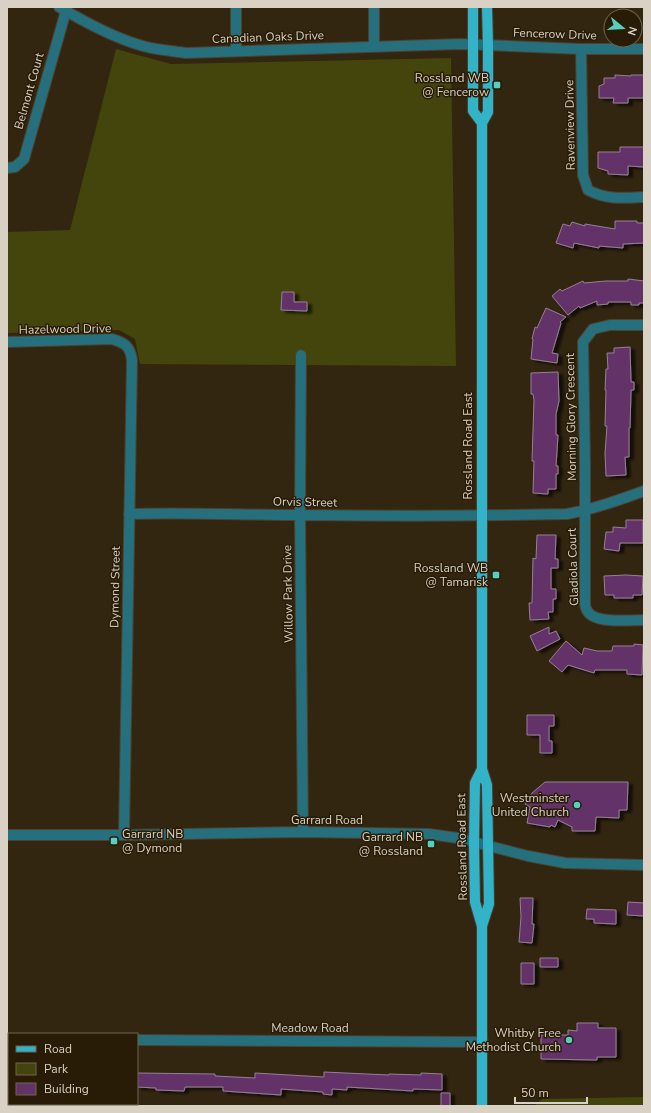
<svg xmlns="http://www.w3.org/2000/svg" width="651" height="1113" font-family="'Nunito Sans',sans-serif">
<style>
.green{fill:#43450c}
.building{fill:#633267;stroke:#948095;filter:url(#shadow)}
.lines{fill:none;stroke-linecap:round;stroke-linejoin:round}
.minor-casing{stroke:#4d412e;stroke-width:12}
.major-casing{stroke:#4d412e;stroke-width:12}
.minor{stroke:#266f7c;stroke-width:10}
.major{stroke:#32b3c8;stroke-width:10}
.poi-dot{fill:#58cebf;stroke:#281c07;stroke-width:1.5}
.labels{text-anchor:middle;stroke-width:3;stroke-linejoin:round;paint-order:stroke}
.street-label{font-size:12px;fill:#d9d1c4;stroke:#281c07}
.poi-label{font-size:12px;fill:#d9d1c4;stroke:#281c07;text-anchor:end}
</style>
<defs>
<filter id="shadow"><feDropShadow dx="4.5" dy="2.5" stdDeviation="1" flood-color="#0009"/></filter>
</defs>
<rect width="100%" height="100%" fill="#322611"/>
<!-- green -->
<path class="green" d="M116 49 171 64 451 58 456 366 140 364 135 339 119 330 7 333V232L70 230Z
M644 1097V1106H536V1104L542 1099Z"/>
<!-- building -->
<path class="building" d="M615 75 631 76V75H644V98H628V103H613L614 98H599V86L604 84V78H615Z
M620 147H644V167L628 166V175L608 174V171L598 168V152H620Z
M615 221H637V223H644V243L623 244V248L599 246V248L574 243 573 248 556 243 563 224 570 226 572 222 585 226V224L615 229Z
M628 279 644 281V303H639V305H631V302H608V304L597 305V301L580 308 579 306 568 315 552 296 560 289 562 291 583 281 584 283 606 281H628Z
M282 292H294V302H307V311L281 310Z
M546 308 566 317 560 322 561 323 552 353 558 354 557 363 531 359 533 339H532L535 327 537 328Z
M630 347 631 382H634V390H631L630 428H629V457H625L626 475 606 476 605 453 607 426H605L606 390H605L606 369H608L607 353H614V348Z
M558 372 559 401 556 414V435H558L556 466H558V474H556V489H548V494L533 493 534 461H532L534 400 533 394H531V373Z
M626 520H643V543H620L619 551 604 549 606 532H613V527L626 528Z
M537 535H556L555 559H558V568H551V589H556V599H553V612H548L549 619 530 620 529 603H532L533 558 536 559Z
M626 575 643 576 642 595H633V598H614V595H605L604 576Z
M549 627V634L556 631 560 639 537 651 530 636Z
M566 641 582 655 584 648 597 651H612L613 646H634V644L643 645 642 675 627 674V670H595L594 673 568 665 562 672 549 661Z
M527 715H554V726H549V741H552V753H540V735H527Z
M545 782H628L627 810H619V818L596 817 595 831H572V827L558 820 555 827 551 825 550 827 527 823 530 807 525 804 532 793Z
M520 898H533L532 924H534L532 943 519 942 521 917Z
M628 902 644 903V916L627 915Z
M587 909 616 910V924L594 923V919H586Z
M540 958H558V967H540Z
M521 963H534V984H521Z
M577 1023H598V1028H616V1057H597V1060L541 1059V1035H568V1030L577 1031Z
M324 1072 389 1075V1074L421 1075V1073L442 1074V1090L413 1089V1091L347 1087V1090L332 1089V1095L323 1094V1092L281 1089V1095L223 1091V1087H185L184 1091 156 1090V1088L137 1087V1073L215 1074V1076L255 1078V1073L324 1077Z
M441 1093H450V1106H441Z"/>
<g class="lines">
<defs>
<path id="minor" d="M59 7C85 22 114 38 143 46 157 50 172 51 186 53L460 44 581 49H644
M374 46V7
M581 49 583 175 588 190C606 200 624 198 644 197
M236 51V7
M7 168 15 167 24 159 67 7
M644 325H610L593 329 583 342 585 461V603C585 605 586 610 588 612 596 624 631 620 644 620
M7 342 112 339C125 343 130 346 132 360L124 835
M301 355 300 515 303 832
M129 514C186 512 244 515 301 515 390 516 479 516 567 514 594 509 619 500 644 491
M7 835H124L303 832 429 834 458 838 528 856 565 863 644 865
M7 1040H9
M137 1040 483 1042"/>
<path id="major" d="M473 7V111L482 123
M482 769 475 783 474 843 475 902 482 926
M482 1106V926L489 904 487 785 482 769V123L488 112V45L487 7"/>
</defs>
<!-- minor casing -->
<use href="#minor" class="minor-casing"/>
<!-- major casing -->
<use href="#major" class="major-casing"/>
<!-- minor -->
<use href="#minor" class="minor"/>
<!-- major -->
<use href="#major" class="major"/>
</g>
<!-- markers -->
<g class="poi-dot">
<rect x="493" y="81" width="8" height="8" rx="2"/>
<rect x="492" y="571" width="8" height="8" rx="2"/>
<circle cx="577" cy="805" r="4"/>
<rect x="110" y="837" width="8" height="8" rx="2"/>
<rect x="427" y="840" width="8" height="8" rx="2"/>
<circle cx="569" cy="1040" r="4"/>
</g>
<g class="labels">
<!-- street labels -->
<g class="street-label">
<text transform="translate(555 34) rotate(2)" y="4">Fencerow Drive</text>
<text transform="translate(268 37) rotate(-2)" y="4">Canadian Oaks Drive</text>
<text transform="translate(29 91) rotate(-74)" y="4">Belmont Court</text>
<text transform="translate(570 125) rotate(-91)" y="4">Ravenview Drive</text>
<text transform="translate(65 329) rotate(-1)" y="4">Hazelwood Drive</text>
<text transform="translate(571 417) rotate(-91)" y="4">Morning Glory Crescent</text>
<text transform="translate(468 446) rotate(-90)" y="4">Rossland Road East</text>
<text transform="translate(305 502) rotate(1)" y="4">Orvis Street</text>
<text transform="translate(573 567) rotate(-92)" y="4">Gladiola Court</text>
<text transform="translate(115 587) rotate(-89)" y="4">Dymond Street</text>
<text transform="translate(288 594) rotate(-91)" y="4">Willow Park Drive</text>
<text x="327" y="824">Garrard Road</text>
<text transform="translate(462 847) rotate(-91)" y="4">Rossland Road East</text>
<text x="310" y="1032">Meadow Road</text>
</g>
<!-- poi labels -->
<g class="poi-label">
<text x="489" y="82">Rossland WB<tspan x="489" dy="14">@ Fencerow</tspan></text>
<text x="488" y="572">Rossland WB<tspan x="488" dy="14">@ Tamarisk</tspan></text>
<text x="569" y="802">Westminster<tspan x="569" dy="14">United Church</tspan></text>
<text x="122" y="838" text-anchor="start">Garrard NB<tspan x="122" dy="14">@ Dymond</tspan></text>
<text x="423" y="841">Garrard NB<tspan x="423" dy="14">@ Rossland</tspan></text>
<text x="561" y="1037">Whitby Free<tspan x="561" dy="14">Methodist Church</tspan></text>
</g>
</g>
<!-- border -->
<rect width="651" height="1113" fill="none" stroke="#d9d1c4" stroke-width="16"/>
<!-- legend -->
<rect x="8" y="1033" width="130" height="72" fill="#281c07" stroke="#6f6453"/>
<rect x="16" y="1046" width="20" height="6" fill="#32b3c8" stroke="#6f6453"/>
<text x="44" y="1053" font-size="12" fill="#d9d1c4">Road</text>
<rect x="16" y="1063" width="20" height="12" fill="#43450c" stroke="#6f6453"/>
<text x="44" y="1073" font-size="12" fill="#d9d1c4">Park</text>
<rect x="16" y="1083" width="20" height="12" fill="#633267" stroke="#6f6453"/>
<text x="44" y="1093" font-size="12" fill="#d9d1c4">Building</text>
<!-- north arrow -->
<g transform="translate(623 28) rotate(108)"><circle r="19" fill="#281c07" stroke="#6f6453"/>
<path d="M0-3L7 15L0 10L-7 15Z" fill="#58cebf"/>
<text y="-6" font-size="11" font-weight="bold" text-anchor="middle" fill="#d9d1c4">N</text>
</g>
<!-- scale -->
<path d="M515 1097v6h72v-6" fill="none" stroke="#d9d1c4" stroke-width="2"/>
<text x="521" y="1097" font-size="12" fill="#d9d1c4" stroke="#281c07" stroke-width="3" paint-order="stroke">50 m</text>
</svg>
